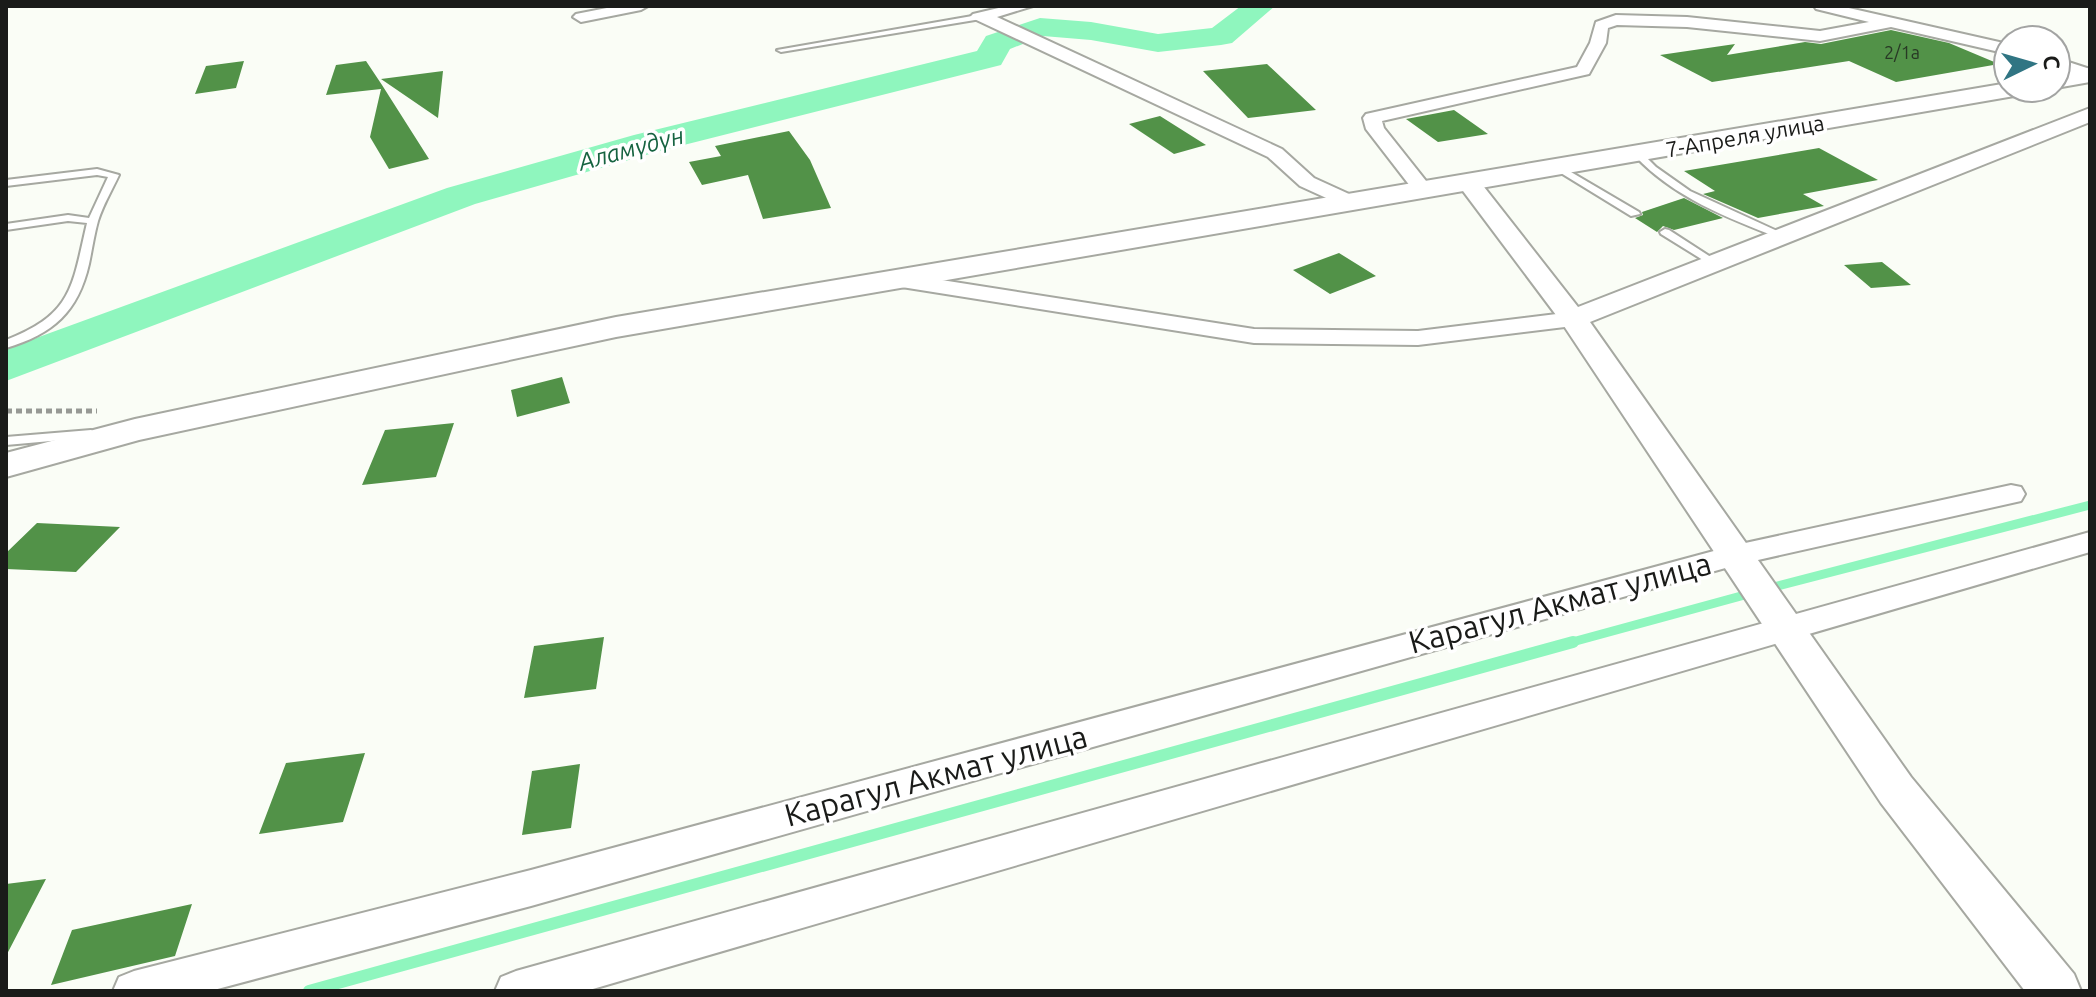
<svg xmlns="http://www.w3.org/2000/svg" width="2096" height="997" font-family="Ubuntu,sans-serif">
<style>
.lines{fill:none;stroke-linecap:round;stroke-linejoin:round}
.stream-far1{stroke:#8ff6be;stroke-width:9}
.stream{stroke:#8ff6be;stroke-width:12}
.river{fill:#8ff6be;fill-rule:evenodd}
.building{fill:#529248}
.service-casing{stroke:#a6a8a1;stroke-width:4}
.minor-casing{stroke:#a6a8a1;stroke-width:4}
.tertiary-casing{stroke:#a6a8a1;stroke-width:4}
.secondary-casing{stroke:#a6a8a1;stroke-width:4}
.path{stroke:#979994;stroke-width:5;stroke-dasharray:6 4;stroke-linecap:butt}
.service{fill:#fff;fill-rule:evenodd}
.minor{fill:#fff;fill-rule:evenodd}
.tertiary{fill:#fff;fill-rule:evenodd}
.secondary{fill:#fff;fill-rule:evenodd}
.labels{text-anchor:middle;stroke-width:7;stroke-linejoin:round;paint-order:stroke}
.far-number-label{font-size:18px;fill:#283925}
.far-street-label{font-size:22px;fill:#1a1b19;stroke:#fff}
.far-water-label{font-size:24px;font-style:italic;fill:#166341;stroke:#fff}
.near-street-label{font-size:32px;fill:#1a1b19;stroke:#fff}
</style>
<rect width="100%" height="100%" fill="#fafdf6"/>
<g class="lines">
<!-- stream-far1 -->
<path class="stream-far1" d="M1766 589 2090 505
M1565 644 1752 593"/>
<!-- stream -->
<path class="stream" d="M309 991 1573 642"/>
<!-- river -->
<path class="river" d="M1241 6H1275L1232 43 1221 45 1158 52 1091 40 1043 36 1010 49 1001 65 660 151 475 204 6 381V349L447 188 634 135 977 51 986 36 1040 18 1091 22 1158 34 1212 28Z"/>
</g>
<!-- building -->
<path class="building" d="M1891 30 1949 43 1999 64 1896 82 1849 61 1712 82 1660 55 1735 44 1727 55 1805 42 1821 44Z
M244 61 236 88 195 94 206 66Z
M366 61 382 85 429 159 389 169 370 137 381 89 326 95 336 65Z
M1267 64 1316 110 1248 118 1203 71Z
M443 71 438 118 381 79Z
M1454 110 1488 134 1438 142 1406 119Z
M1160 116 1206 145 1174 154 1129 124Z
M789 131 810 160 831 208 763 219 748 175 702 185 689 162 721 156 715 146Z
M1819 148 1878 180 1803 194 1824 206 1758 218 1703 194 1715 191 1684 171Z
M1684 198 1723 218 1674 230 1663 226 1657 232 1635 218 1643 215 1642 212Z
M1339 253 1376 276 1330 294 1293 270Z
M1882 262 1911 285 1871 288 1844 265Z
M562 377 570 403 517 417 511 390Z
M454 423 436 477 362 485 385 430Z
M37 523 120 527 76 572 6 569V553Z
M604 637 596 689 524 698 534 646Z
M365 753 343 822 259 834 286 763Z
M580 764 571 828 522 835 532 771Z
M46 879 6 956V884Z
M192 904 175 956 51 985 72 930Z"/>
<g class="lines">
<defs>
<path id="service" d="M978 15 982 17 981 19 781 52 777 50Z
M1635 152H1641L1656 167 1690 191 1788 236 1787 238H1779C1726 217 1675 198 1635 156Z
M1559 165 1639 212 1640 214 1631 216 1556 170V166Z
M97 169 119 175C112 190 103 205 98 221 94 235 92 250 89 264 78 312 53 334 6 348V340C73 314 72 287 87 223L68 221 6 230V224L68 215 89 218 108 177 97 175 6 186V180Z
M1665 229 1669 230 1720 263 1715 266 1711 265 1661 234 1660 232Z
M91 430 98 434 96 437 6 445V437Z"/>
<path id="minor" d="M617 6H648L641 10 581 22 573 17 576 14Z
M1007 6H1033L997 17 1282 149 1314 178 1360 199 1363 203 1353 209 1346 207 1300 186 1268 157 970 17 973 14Z
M1814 6H1840L2008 44V54L1891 27 1820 41 1687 27 1617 25 1608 28 1606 43 1589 74 1382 121 1384 128 1434 191 1431 195H1417L1366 129 1363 118 1366 114 1577 67 1590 43 1596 22 1616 15 1687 17 1820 31 1869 22 1816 9Z
M2056 58 2090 69V80L2056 69Z
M897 273 1254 329 1418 331 1573 312 1581 314 1585 319 1581 324 1573 326 1418 345 1254 343 889 285 886 280 889 275Z
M2011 485 2021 487 2025 494 2021 501 1736 565 531 906 210 991H113L119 977 134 971 531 870 1736 545Z
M2090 532V552L586 991H495L501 977 516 971Z"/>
<path id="tertiary" d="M2090 108V122L1590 322 1911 777 2074 974 2081 991H2025L1881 803 1562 323 1457 183 1461 178H1477L1578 307Z"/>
<path id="secondary" d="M2090 68V82L2056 88V74Z
M2008 83V88H2031L2028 93 2020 95 616 337 139 440 6 477V453L135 419 616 317Z"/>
</defs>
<!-- service casing -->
<use href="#service" class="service-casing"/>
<!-- minor casing -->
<use href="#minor" class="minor-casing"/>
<!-- tertiary casing -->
<use href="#tertiary" class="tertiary-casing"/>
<!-- secondary casing -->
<use href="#secondary" class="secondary-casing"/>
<!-- path -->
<path class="path" d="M6 411H97"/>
<!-- service -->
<use href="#service" class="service"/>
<!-- minor -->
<use href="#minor" class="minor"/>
<!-- tertiary -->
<use href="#tertiary" class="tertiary"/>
<!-- secondary -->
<use href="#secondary" class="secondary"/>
</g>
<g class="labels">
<!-- far-number labels -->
<g class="far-number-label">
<text x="1902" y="59">2/1a</text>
</g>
<!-- far-street labels -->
<g class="far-street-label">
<text transform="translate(1745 136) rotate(-10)" y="8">7-Апреля улица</text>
</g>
<!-- far-water labels -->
<g class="far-water-label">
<text transform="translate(631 149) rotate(-15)" y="8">Аламүдүн</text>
</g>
<!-- near-street labels -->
<g class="near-street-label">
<text transform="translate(1560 603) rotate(-15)" y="11">Карагул Акмат улица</text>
<text transform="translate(936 776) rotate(-15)" y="11">Карагул Акмат улица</text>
</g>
</g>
<!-- border -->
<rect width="2096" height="997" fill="none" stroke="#1a1b19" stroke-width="16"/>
<!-- north arrow -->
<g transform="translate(2032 64) rotate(85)"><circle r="38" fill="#ffffff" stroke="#a3a4a3" stroke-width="2"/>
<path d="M0-6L14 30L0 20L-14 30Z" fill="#307583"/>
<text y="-12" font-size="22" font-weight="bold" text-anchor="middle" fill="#1a1b19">С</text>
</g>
</svg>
